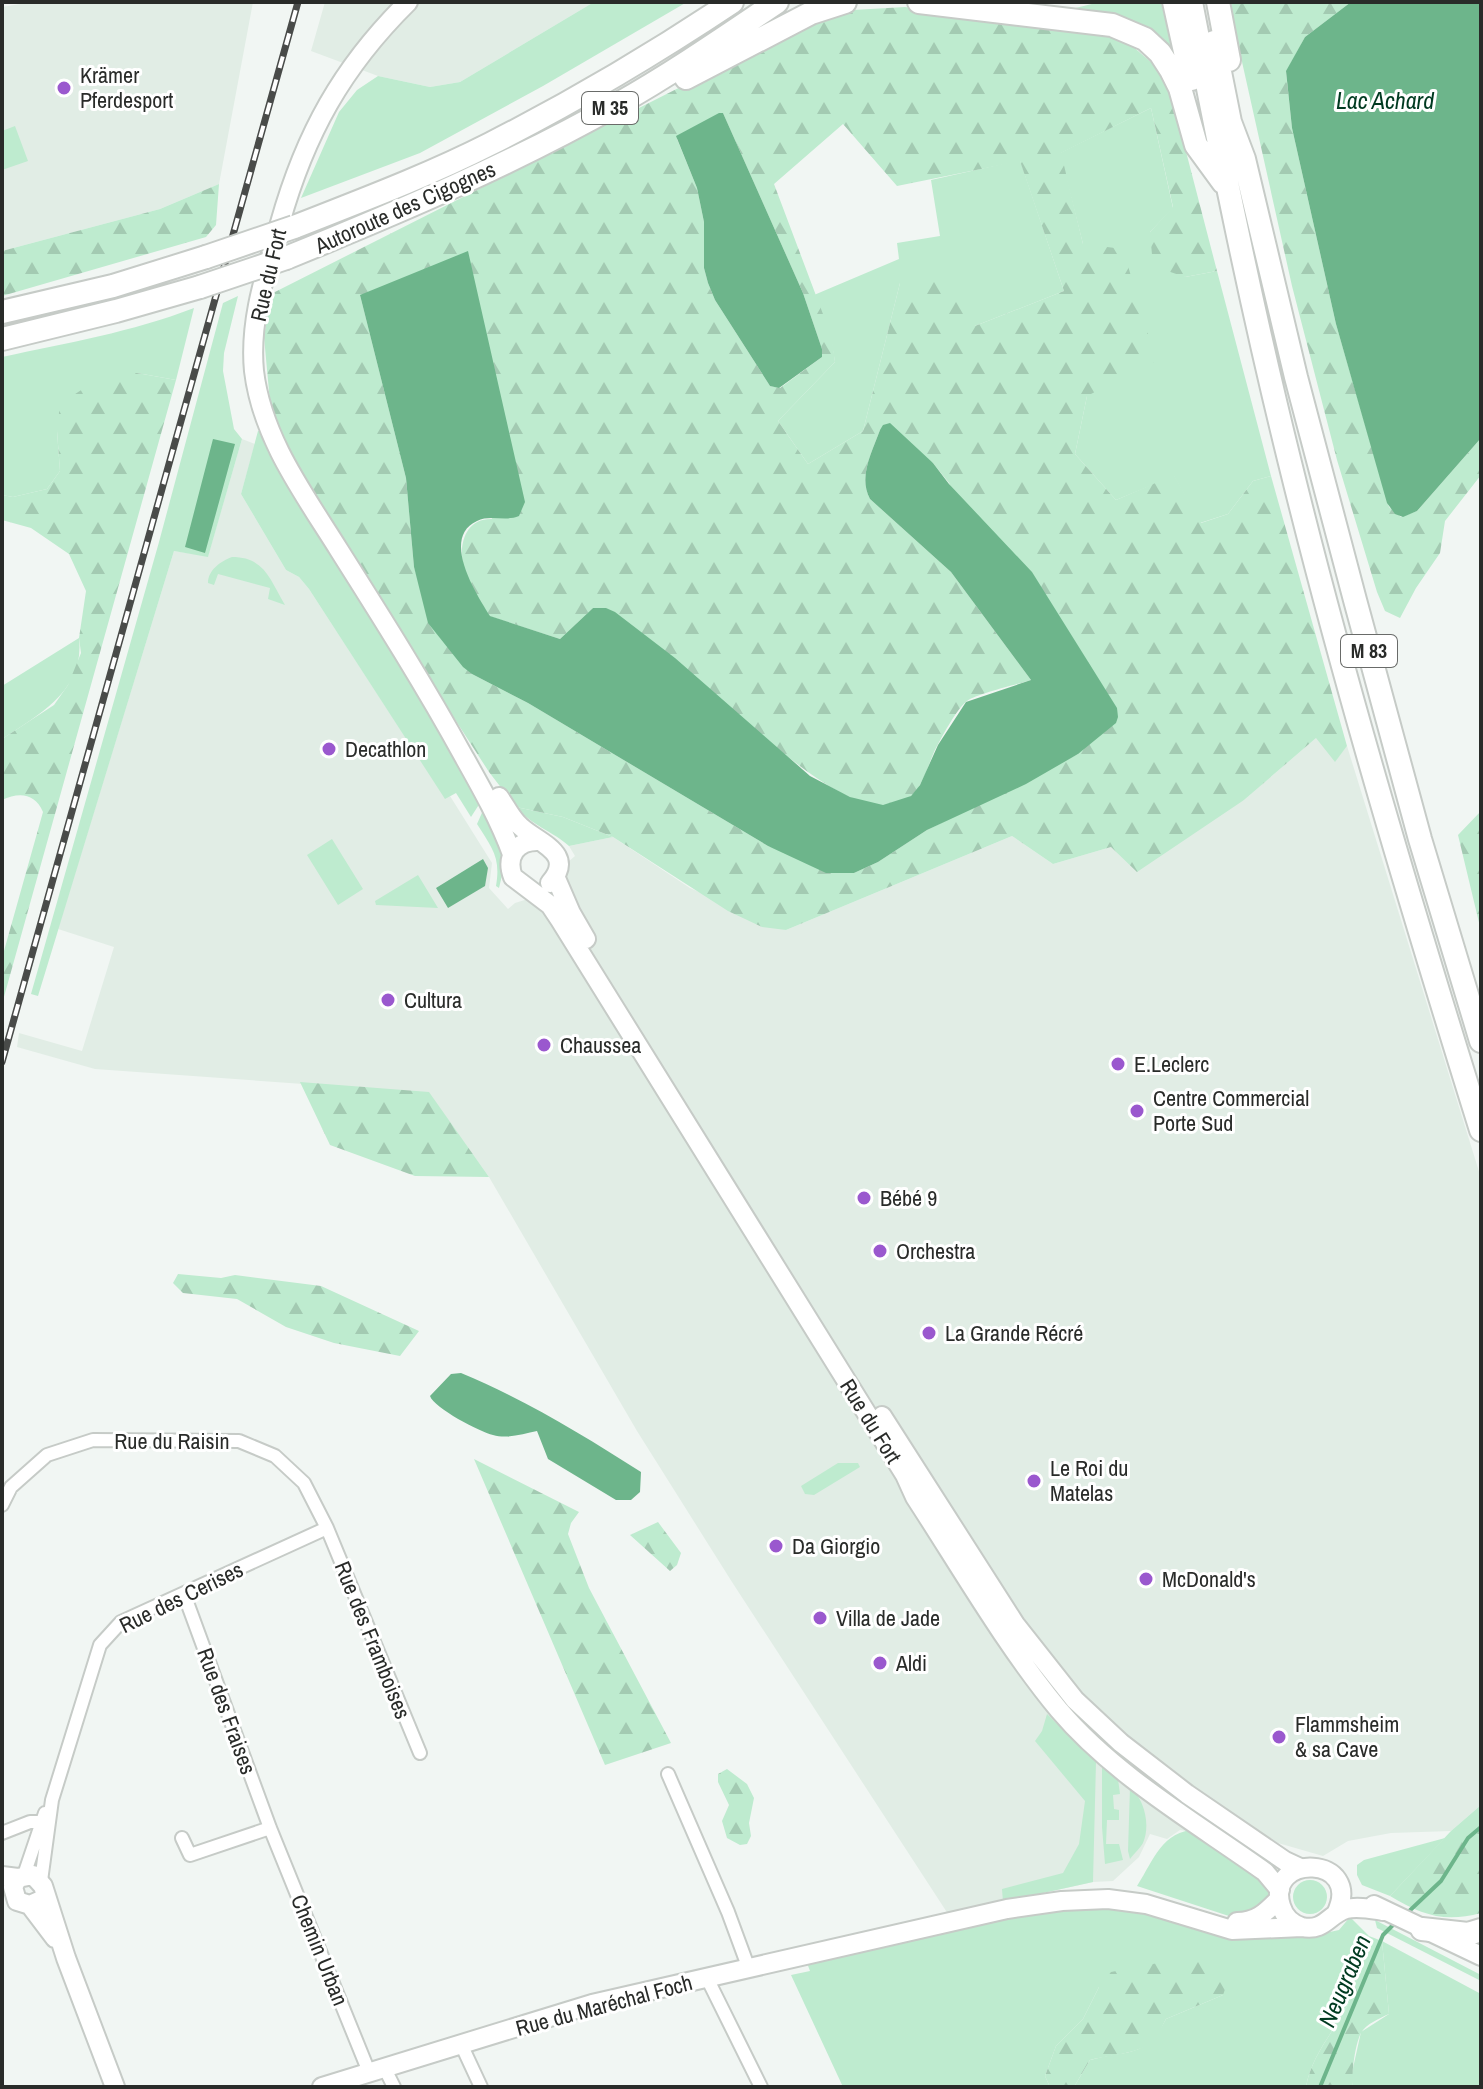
<svg xmlns="http://www.w3.org/2000/svg" width="1483" height="2089" font-family="'Archivo Narrow',sans-serif">
<style>
.built{fill:#e1ede5}
.green{fill:#beebcf}
.forest{fill:url(#forest-firs);fill-rule:evenodd}
.water{fill:#6db58b}
.lines{fill:none;stroke-linecap:round;stroke-linejoin:round}
.stream{stroke:#6db58b;stroke-width:4}
.street-casing{stroke:#c6cbc7;stroke-width:16}
.secondary-casing{stroke:#c6cbc7;stroke-width:22}
.highway-casing{stroke:#c6cbc7;stroke-width:26}
.street{stroke:#fff;stroke-width:12}
.secondary{stroke:#fff;stroke-width:18}
.highway{stroke:#fff;stroke-width:22}
.rail-casing{stroke:#494b49;stroke-width:7}
.rail{stroke:#fff;stroke-width:4;stroke-dasharray:12;stroke-linecap:butt}
.highway-bridge-casing{stroke:#c6cbc7;stroke-width:26;stroke-linecap:butt}
.highway-bridge{stroke:#fff;stroke-width:22}
.poi-dot{fill:#9a58ce;stroke:#fff;stroke-width:3}
.labels{text-anchor:middle;stroke-width:6;stroke-linejoin:round;paint-order:stroke}
.shield{fill:#fff;stroke:#696b69;stroke-width:2}
.shield-label{font-size:20px;font-weight:bold;fill:#292b29}
.poi-label{font-size:22px;fill:#292b29;stroke:#fff;text-anchor:start}
.street-label{font-size:22px;fill:#292b29;stroke:#fff}
.water-label{font-size:24px;font-style:italic;fill:#003a20;stroke:#fff}
</style>
<defs>
<pattern id="forest-firs" width="22" height="20" patternUnits="userSpaceOnUse" patternTransform="scale(2)"><rect width="22" height="20" fill="#beebcf"/><path d="M5 1l3.5 6h-7zM16 11l3.5 6h-7z" fill="#a3cab2"/></pattern>
</defs>
<rect width="100%" height="100%" fill="#f1f6f3"/>
<!-- built -->
<path class="built" d="M32 2H253L219 184 160 209 2 251V7Z
M325 2H594L460 82 430 87 378 76 311 51Z
M242 439 255 444 241 494 286 570 299 577 309 589 445 798 450 796 492 863 489 888 508 909 515 903 557 890 564 876 568 862 575 856 569 846 613 837 690 888 786 930 1012 836 1053 864 1111 847 1244 800 1317 737 1335 761 1347 746 1481 1178V1805L1451 1831 1391 1833 1348 1841 1323 1856 1278 1843 1232 1814 1209 1835 1180 1830 1167 1839 1150 1834 1139 1857 1113 1881 1093 1882 1003 1902 950 1917 732 1582 637 1431 489 1177 429 1093 95 1069 17 1047 19 1033 82 1051 114 947 58 929 174 551 208 556Z"/>
<!-- green -->
<path class="green" d="M594 2H687L543 86 420 153 301 198 339 112 357 90 378 76 430 87 460 82Z
M1100 2H1161L1176 63C1166 50 1156 33 1141 25 1118 13 1084 15 1059 12Z
M1151 108 1173 208 1150 232 1185 277 1217 271 1271 476 1253 481 1228 514 1200 523 1174 476 1116 500 1075 454 1087 396 1083 244 1060 153Z
M15 126 28 161 2 170V131Z
M1020 160 1064 291 975 326 900 283 863 431 808 464 778 421 835 362 831 338 814 295 899 259 897 243 940 236 931 180Z
M238 296 224 353 223 371 234 429 242 439 208 557 174 551 38 996 31 994 159 542 223 303Z
M194 308 176 380 137 373 57 431 60 471 47 489 13 497 2 495V357C67 343 132 332 194 308Z
M258 431 265 432 464 764 460 768 480 803 471 817 456 793 445 799 309 589 299 577 286 570 241 494Z
M232 557C265 557 270 580 285 605L268 599 270 588 218 574 214 585 208 583C208 570 221 561 232 557Z
M79 638C85 690 40 714 2 739V686Z
M485 806C503 837 509 851 499 888L496 886C501 857 492 848 477 824Z
M516 807 563 817 613 837 569 846C552 831 531 825 516 807Z
M332 839 363 889 338 905 307 855Z
M418 875 438 908 376 905 375 901Z
M838 1463H858L860 1467 814 1495 805 1494 801 1486Z
M1047 1714 1096 1762 1093 1882 1003 1902 1002 1889 1063 1873 1079 1844 1085 1801 1035 1741 1042 1731Z
M1102 1765 1118 1779 1120 1794 1113 1795 1114 1809 1119 1810V1820H1107L1106 1844H1119L1123 1860 1105 1864 1102 1827Z
M1130 1787C1144 1799 1151 1824 1143 1843 1140 1848 1134 1854 1130 1859L1128 1851Z
M1197 1829 1269 1887 1271 1898 1264 1908 1235 1918 1137 1886C1155 1858 1161 1832 1197 1829Z
M1445 1838 1390 1896 1362 1885 1357 1875V1865L1364 1860Z
M1293 1897a17 17 0 1 1 34 0a17 17 0 1 1-34 0Z
M1089 1904 1307 1937 1339 1930 1350 1917 1369 1936C1356 1952 1360 1977 1352 1996 1338 2028 1312 2052 1306 2087H1074L1090 2060C1130 2049 1145 2059 1166 2019L1223 1995 1099 1987 1083 2019 1056 2046 1045 2076 1050 2087H843L791 1975 810 1971 807 1963 1048 1908Z
M1375 1920 1481 1975V1981L1377 1928Z
M1382 1941 1481 1994V2087H1353L1351 2077 1361 2032 1389 2014Z"/>
<!-- forest -->
<path class="forest" d="M1231 2H1351L1305 37 1286 72 1292 128 1336 324 1389 507 1401 517 1417 511 1481 438V475L1445 521 1440 553 1416 588 1400 618 1385 611 1377 592 1337 460 1292 286 1234 26Z
M905 7 1123 38 1152 63 1169 86 1217 271 1185 277 1153 266 1150 232 1173 207 1151 108 1061 153 1083 244 1123 249 1156 361 1087 396 1075 454 1116 500 1174 475 1201 523 1228 514 1253 481 1271 476 1347 746 1335 762 1316 738 1244 800 1137 872 1111 847 1053 864 1012 836 786 930 762 927 728 911 613 837 563 817 516 807 489 772 423 670 304 478 280 430 270 402 264 337 271 294 809 22 853 10ZM723 113 803 293 822 349V357L780 388 770 386 715 300 708 283 704 268V222L697 188 677 139ZM843 124 897 186 1020 161 1064 291 975 326 965 293 921 276 900 283 863 431 808 464 778 421 835 362 832 338 774 184ZM360 295 492 519C464 518 457 548 465 571 470 587 481 602 489 616L560 639 593 608C639 642 687 673 731 709 765 735 866 839 912 795 923 785 928 766 934 752 940 740 957 708 967 701 979 693 1016 685 1031 680L951 572 870 499C858 477 872 452 880 430L933 463 949 483 1078 754 927 830 878 862 854 873 768 846 528 703 472 674 419 583 414 567 406 478Z
M219 184 216 225 206 237 2 296V251L160 209Z
M137 373 176 380 2 1004V958L43 812C35 793 19 792 2 800V739L54 705 68 685 81 653 79 638 86 591 69 554 31 528 2 520V495L13 497 47 489 60 471 57 431 60 404 104 375Z
M1481 811V931L1458 835Z
M300 1082 429 1092 489 1177 415 1176 330 1145Z
M178 1274 221 1278 235 1275 321 1286 419 1331 400 1356 334 1343 286 1327 237 1299 183 1293 173 1283Z
M474 1459 579 1512 571 1523 568 1534 589 1588 671 1743 605 1765Z
M658 1522 681 1553 677 1565 670 1571 630 1535Z
M727 1769 747 1784 754 1798 749 1823 751 1836 747 1844 740 1845 727 1838 722 1821 729 1805 718 1782V1774Z
M1481 1805V1913C1444 1923 1422 1915 1390 1896L1451 1831Z
M1369 1936 1382 1941 1389 2014C1380 2018 1366 2024 1361 2033 1355 2044 1351 2075 1353 2087H1306C1312 2052 1338 2028 1352 1996 1360 1977 1356 1952 1369 1936Z
M1205 1954 1223 1961 1230 1975 1223 1995 1166 2019C1162 2026 1159 2036 1153 2041 1139 2054 1109 2055 1090 2060L1074 2087H1050L1045 2076 1056 2046 1083 2019 1099 1987 1111 1972Z"/>
<!-- water -->
<path class="water" d="M1351 2H1481V438L1417 511 1403 517 1395 514 1387 503 1336 324 1292 128 1286 71 1305 37Z
M719 113H723L803 293 822 349V357L779 388 770 386 715 300 708 283 704 268V222L697 188 676 136Z
M468 251 525 502 519 516C505 522 490 514 477 521 440 538 477 595 490 616L560 639 593 608H606L615 612 675 658 810 776 850 797 883 805 911 796 920 785 938 745 966 702 1031 680 951 572 870 499C858 477 872 452 880 430L883 425 890 423 933 463 949 484 1032 572 1117 708 1118 717 1116 723 1078 754 1026 784 927 830 878 862 854 873H826L768 846 528 703 472 674 463 667 428 623 414 567 406 478 360 295Z
M213 439 235 444 205 553 185 547Z
M483 859 488 868 485 886 448 908 436 888Z
M461 1373C524 1399 583 1435 641 1472L640 1492 631 1500H616L548 1459 537 1431C523 1434 507 1439 493 1435 480 1432 434 1408 430 1396L451 1374Z"/>
<g class="lines">
<!-- stream -->
<path class="stream" d="M1405 1915 1441 1881 1468 1838 1481 1827
M1320 2087 1383 1935 1395 1923"/>
<defs>
<path id="street" d="M2 1505 11 1487 47 1455 93 1440 239 1441 275 1456 304 1483 327 1528 420 1753
M184 1594 270 1828 369 2072
M668 1774 728 1912 749 1969
M2 1833 30 1822H41
M182 1838 190 1855 270 1828
M24 1875 45 1813
M41 1881 52 1800 100 1645 121 1622 327 1528
M707 1978 761 2087
M461 2044 481 2087
M384 2067 394 2087"/>
<path id="secondary" d="M408 2C342 67 305 134 280 223 266 272 249 320 254 371 262 438 304 494 339 550 382 618 425 686 464 757 482 789 499 819 512 854
M499 797C505 805 510 816 517 823 533 842 578 851 550 883
M539 841C517 840 505 856 513 877L550 905 560 920 905 1475 915 1497C960 1566 1006 1646 1059 1710 1115 1776 1195 1822 1265 1872L1280 1890
M555 876 571 913 586 939
M882 1416 1015 1624 1075 1700 1121 1743 1187 1794 1285 1861 1300 1868
M2 1876 18 1878 33 1875 43 1886 66 1958 115 2087
M18 1878 13 1887 17 1901 30 1905 39 1901
M30 1905 55 1938
M1374 1905 1481 1956
M1336 1914C1365 1854 1264 1853 1281 1906 1284 1916 1292 1924 1302 1927 1324 1932 1329 1914 1346 1909 1358 1906 1371 1909 1383 1911
M1237 1922C1257 1922 1266 1912 1279 1899
M322 2087 592 2004 1007 1909 1062 1901 1108 1899 1146 1904 1232 1930 1302 1927"/>
<path id="highway" d="M919 2 1112 25 1145 39 1160 53 1171 70 1180 88 1196 145 1223 182
M1174 2 1191 79
M1191 2C1221 156 1252 310 1290 463 1345 687 1412 909 1481 1130
M1218 2 1229 60
M1214 42 1230 122 1244 159 1296 377 1355 600 1420 839 1481 1041
M686 78 811 13 845 2
M294 227C360 201 427 176 490 144 573 102 654 54 732 2
M286 258C399 212 512 164 618 104 673 73 725 37 777 2
M2 312 113 286 206 257
M2 339 116 311 200 287
M1422 1929 1468 1934 1481 1930"/>
</defs>
<!-- street casing -->
<use href="#street" class="street-casing"/>
<!-- secondary casing -->
<use href="#secondary" class="secondary-casing"/>
<!-- highway casing -->
<use href="#highway" class="highway-casing"/>
<!-- street -->
<use href="#street" class="street"/>
<!-- secondary -->
<use href="#secondary" class="secondary"/>
<!-- highway -->
<use href="#highway" class="highway"/>
<defs>
<path id="rail" d="M2 1062 298 2"/>
</defs>
<!-- rail casing -->
<use href="#rail" class="rail-casing"/>
<!-- rail -->
<use href="#rail" class="rail"/>
<defs>
<path id="highway-bridge" d="M206 257 294 227
M200 287 286 258"/>
</defs>
<!-- highway-bridge casing -->
<use href="#highway-bridge" class="highway-bridge-casing"/>
<!-- highway-bridge -->
<use href="#highway-bridge" class="highway-bridge"/>
</g>
<!-- markers -->
<g class="poi-dot">
<circle cx="64" cy="88" r="8"/>
<circle cx="329" cy="749" r="8"/>
<circle cx="388" cy="1000" r="8"/>
<circle cx="544" cy="1045" r="8"/>
<circle cx="1118" cy="1064" r="8"/>
<circle cx="1137" cy="1111" r="8"/>
<circle cx="864" cy="1198" r="8"/>
<circle cx="880" cy="1251" r="8"/>
<circle cx="929" cy="1333" r="8"/>
<circle cx="1034" cy="1481" r="8"/>
<circle cx="776" cy="1546" r="8"/>
<circle cx="1146" cy="1579" r="8"/>
<circle cx="820" cy="1618" r="8"/>
<circle cx="880" cy="1663" r="8"/>
<circle cx="1279" cy="1737" r="8"/>
</g>
<g class="labels">
<!-- shield labels -->
<g class="shield">
<rect x="582" y="92" width="56" height="32" rx="6"/>
<rect x="1341" y="635" width="56" height="32" rx="6"/>
</g>
<g class="shield-label">
<text x="610" y="115">M 35</text>
<text x="1369" y="658">M 83</text>
</g>
<!-- poi labels -->
<g class="poi-label">
<text x="80" y="83">Krämer<tspan x="80" dy="25">Pferdesport</tspan></text>
<text x="345" y="757">Decathlon</text>
<text x="404" y="1008">Cultura</text>
<text x="560" y="1053">Chaussea</text>
<text x="1134" y="1072">E.Leclerc</text>
<text x="1153" y="1106">Centre Commercial<tspan x="1153" dy="25">Porte Sud</tspan></text>
<text x="880" y="1206">Bébé 9</text>
<text x="896" y="1259">Orchestra</text>
<text x="945" y="1341">La Grande Récré</text>
<text x="1050" y="1476">Le Roi du<tspan x="1050" dy="25">Matelas</tspan></text>
<text x="792" y="1554">Da Giorgio</text>
<text x="1162" y="1587">McDonald's</text>
<text x="836" y="1626">Villa de Jade</text>
<text x="896" y="1671">Aldi</text>
<text x="1295" y="1732">Flammsheim<tspan x="1295" dy="25">&amp; sa Cave</tspan></text>
</g>
<!-- street labels -->
<g class="street-label">
<text transform="translate(405 207) rotate(-24)" y="8">Autoroute des Cigognes</text>
<text transform="translate(268 275) rotate(-77)" y="8">Rue du Fort</text>
<text transform="translate(871 1421) rotate(58)" y="8">Rue du Fort</text>
<text x="172" y="1449">Rue du Raisin</text>
<text transform="translate(181 1597) rotate(-26)" y="8">Rue des Cerises</text>
<text transform="translate(373 1640) rotate(68)" y="8">Rue des Framboises</text>
<text transform="translate(227 1711) rotate(70)" y="8">Rue des Fraises</text>
<text transform="translate(320 1950) rotate(68)" y="8">Chemin Urban</text>
<text transform="translate(604 2005) rotate(-15)" y="8">Rue du Maréchal Foch</text>
</g>
<!-- water labels -->
<g class="water-label">
<text x="1385" y="109">Lac Achard</text>
<text transform="translate(1345 1981) rotate(-67)" y="8">Neugraben</text>
</g>
</g>
<!-- border -->
<rect width="1483" height="2089" fill="none" stroke="#292b29" stroke-width="8"/>
</svg>
